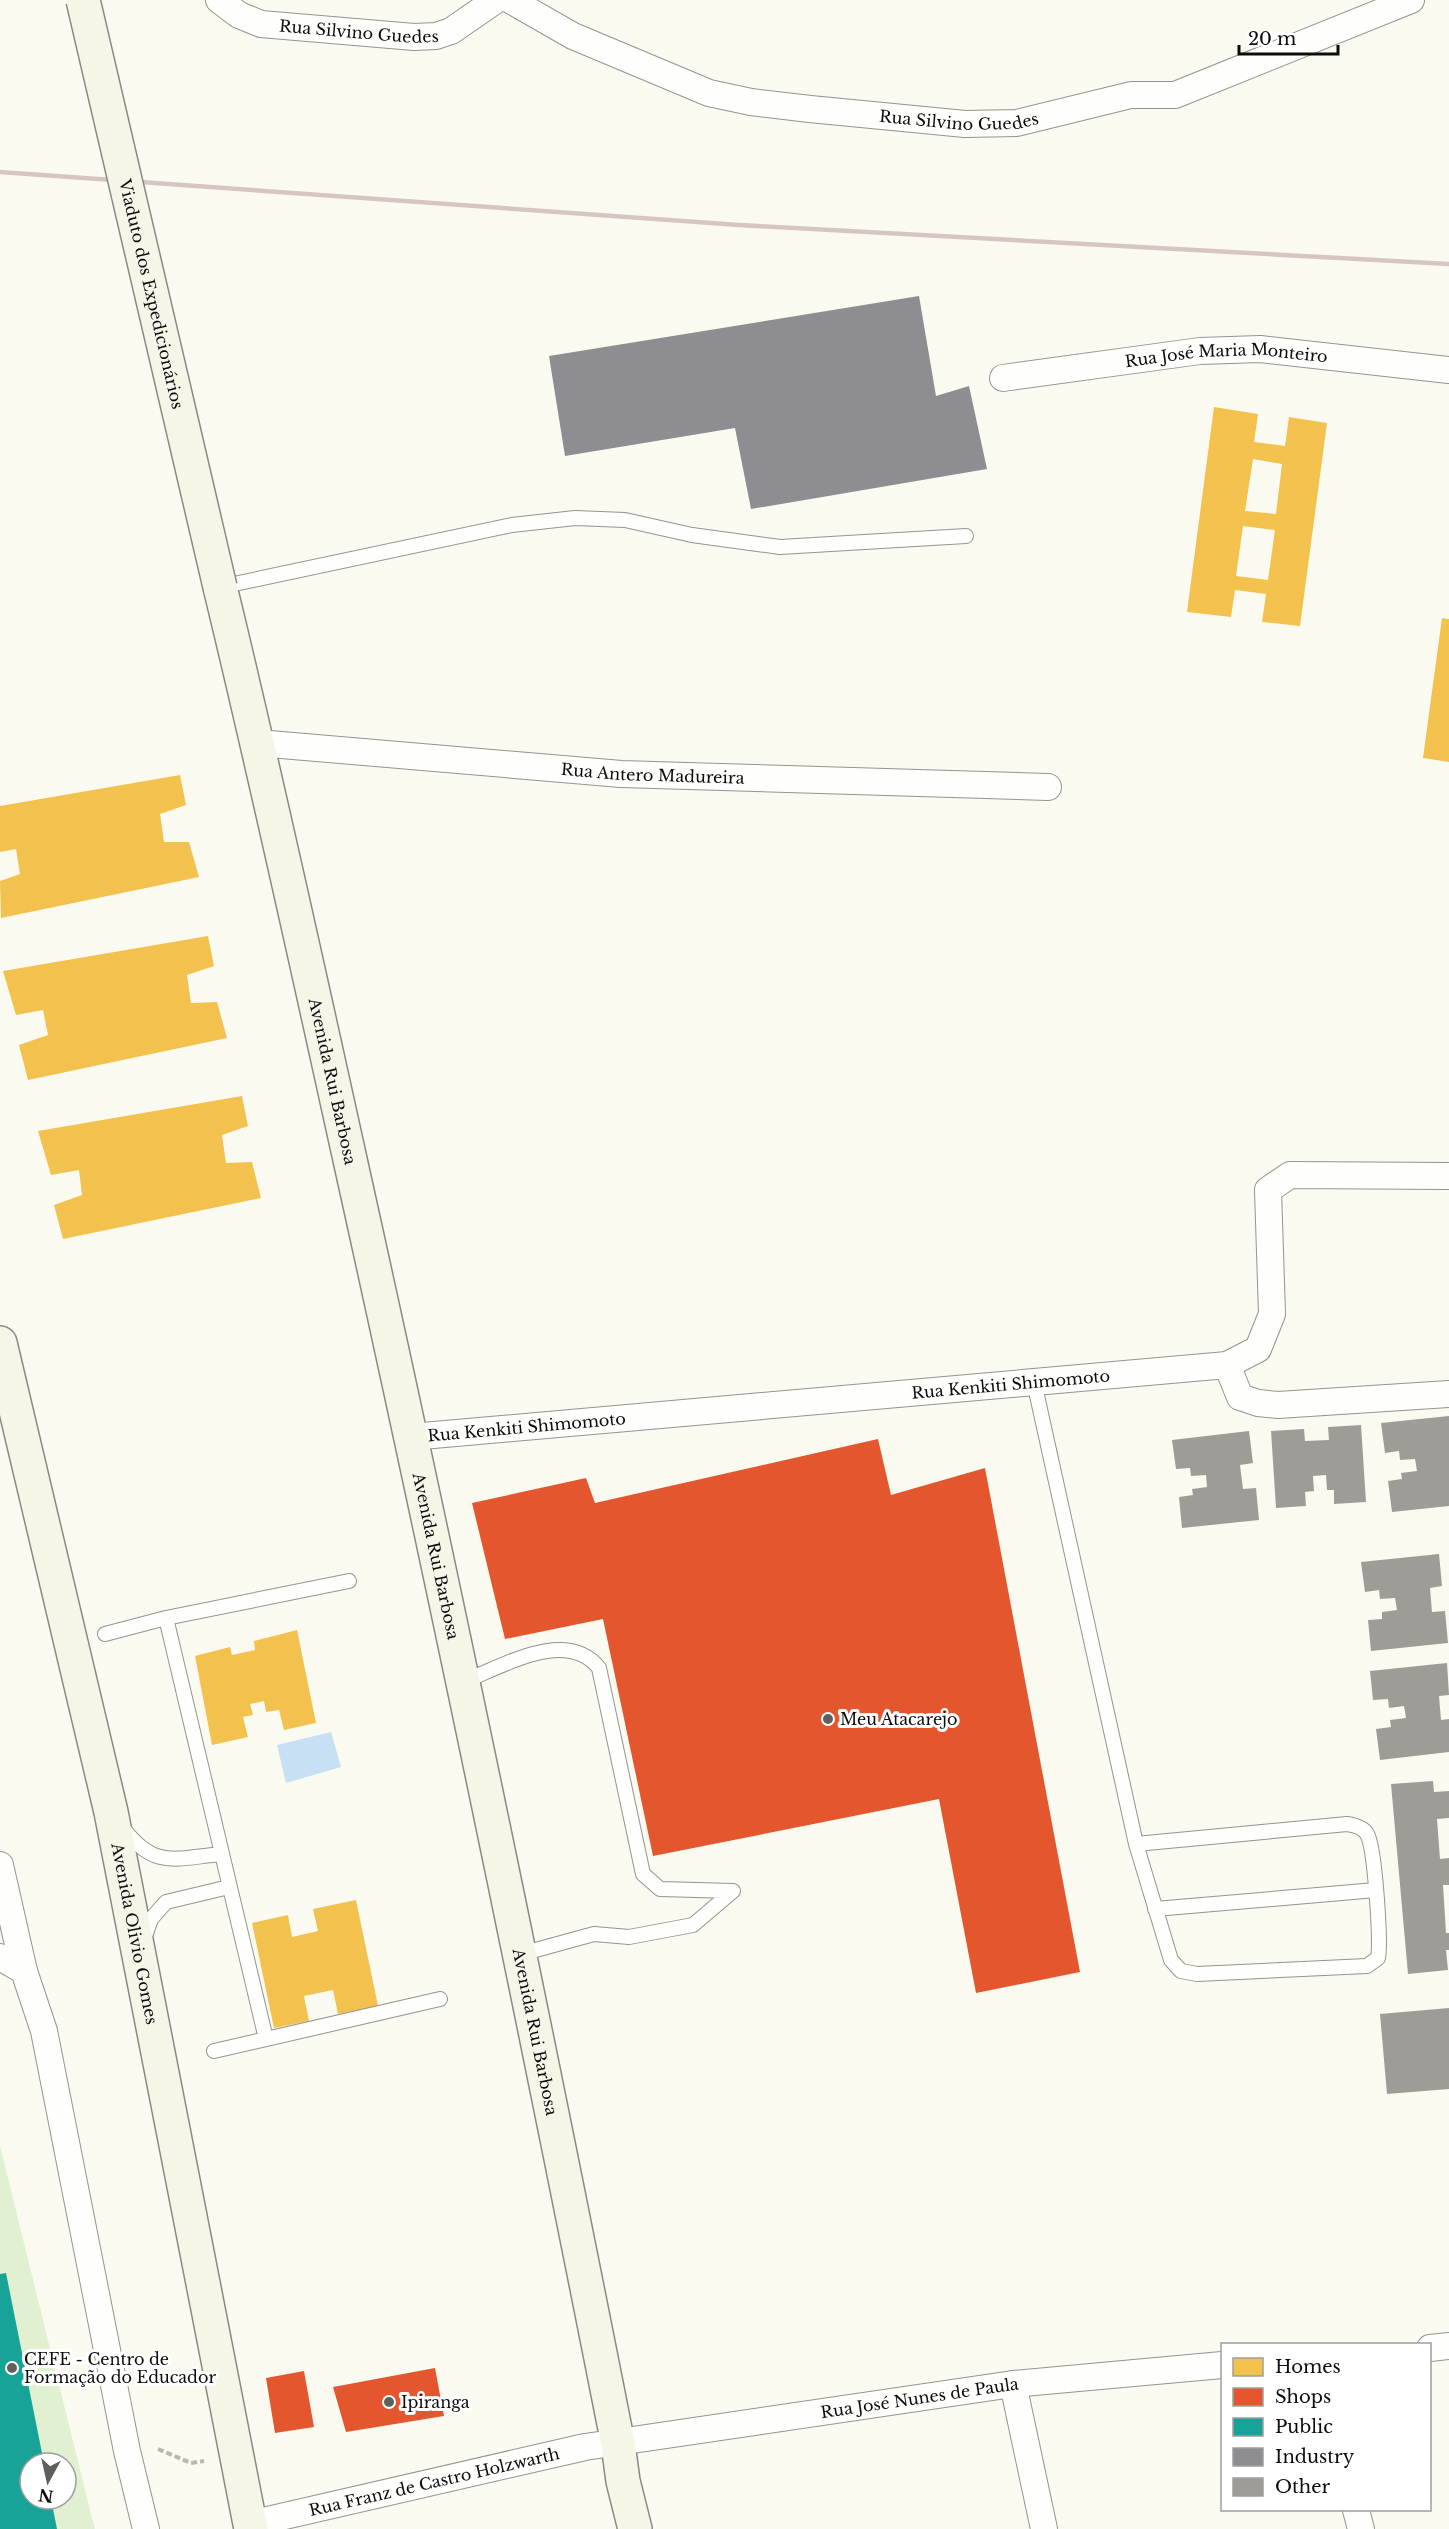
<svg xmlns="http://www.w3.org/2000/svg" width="1449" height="2529" font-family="'Libre Baskerville',serif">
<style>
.green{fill:#e1f0d1;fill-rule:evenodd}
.water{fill:#c8e0f4}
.homes{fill:#f2c14e;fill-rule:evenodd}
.shops{fill:#e4572e}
.public{fill:#17a398}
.industry{fill:#8d8d92}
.building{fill:#9e9c96}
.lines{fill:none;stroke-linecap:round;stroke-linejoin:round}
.lane-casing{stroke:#94938f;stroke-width:16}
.street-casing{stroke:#94938f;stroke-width:28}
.secondary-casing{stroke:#8a8a85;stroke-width:36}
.path{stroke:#b7b7b5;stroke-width:4;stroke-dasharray:6 3;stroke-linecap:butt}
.lane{stroke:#fefefd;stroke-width:14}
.street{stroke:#fefefd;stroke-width:26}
.secondary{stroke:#f5f5e8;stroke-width:33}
.rail{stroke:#d6c6c3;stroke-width:4.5}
.secondary-bridge-casing{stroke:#8a8a85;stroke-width:36;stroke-linecap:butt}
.secondary-bridge{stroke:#f5f5e8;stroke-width:33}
.poi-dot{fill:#605f5c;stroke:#fff;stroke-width:2}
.labels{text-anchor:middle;stroke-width:6;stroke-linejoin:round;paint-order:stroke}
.street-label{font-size:16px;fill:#0c0c0c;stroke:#fff}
.poi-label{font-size:16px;fill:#0c0c0c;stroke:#fff;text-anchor:start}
</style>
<rect width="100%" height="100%" fill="#fbfaf0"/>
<!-- green -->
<path class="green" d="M0 2146 91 2514 95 2529H0ZM30 2463H66V2499H30Z"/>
<!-- water -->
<path class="water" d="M331 1732 341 1767 286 1783 277 1745Z"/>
<!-- homes -->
<path class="homes" d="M1214 407 1258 414 1254 442 1285 446 1289 417 1327 423 1300 626 1262 622 1266 594 1235 590 1231 617 1187 612ZM1253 459 1282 464 1276 514 1245 511ZM1243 526 1275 530 1268 580 1236 576Z
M1442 618 1449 619V762L1423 758Z
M180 775 186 805 160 814 164 842H189L199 877 1 918 0 881 20 874 16 849 0 852V806Z
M208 936 214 966 187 975 191 1003 217 1002 227 1038 28 1080 19 1045 48 1035 43 1010 16 1015 3 971Z
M242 1096 248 1126 222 1135 226 1163 252 1162 261 1198 63 1239 54 1205 82 1195 79 1170 51 1175 38 1131Z
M297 1630 316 1723 284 1730 279 1710 266 1712 264 1701 250 1704 253 1715 243 1717 248 1737 212 1745 195 1656 230 1647 232 1655 255 1650 254 1641Z
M356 1900 378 2006 338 2014 333 1990 304 1996 309 2021 274 2028 252 1923 288 1915 292 1937 318 1931 313 1909Z"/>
<!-- shops -->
<path class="shops" d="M878 1439 891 1495 985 1468 1080 1972 976 1993 939 1799 653 1856 603 1619 505 1639 472 1503 586 1478 595 1503Z
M435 2368 444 2416 346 2432 333 2387Z
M304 2371 314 2427 275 2433 266 2378Z"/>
<!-- public -->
<path class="public" d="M6 2273 44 2463H30V2499H51L57 2529H0V2274Z"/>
<!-- industry -->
<path class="industry" d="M919 296 936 396 969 386 987 469 751 509 735 428 565 456 549 356Z"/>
<!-- building -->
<path class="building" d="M1449 1416V1506L1392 1512 1388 1481 1402 1479 1401 1473 1417 1471 1415 1459 1400 1460 1399 1451 1385 1453 1381 1423Z
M1361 1425 1366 1502 1334 1504V1490H1327L1326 1475 1313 1476 1314 1491 1305 1492 1306 1506 1276 1508 1271 1431 1304 1429 1305 1441 1329 1440 1328 1427Z
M1249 1431 1253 1463 1240 1465 1243 1489 1256 1488 1259 1520 1182 1528 1179 1497 1193 1495 1192 1489 1207 1487 1206 1475 1191 1476 1190 1468 1176 1469 1172 1440Z
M1439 1554 1442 1586 1430 1588 1432 1612 1445 1611 1448 1643 1371 1651 1368 1620 1382 1619V1612L1397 1610 1395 1598 1380 1599 1379 1590 1365 1592 1361 1562Z
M1447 1663 1449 1695 1439 1696 1441 1720 1449 1719V1752L1380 1760 1376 1729 1391 1727 1390 1720 1406 1718 1404 1706 1389 1708 1388 1699 1373 1700 1370 1671Z
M1433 1781 1434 1792 1449 1791V1818L1437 1819 1440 1859 1449 1858V1885H1443L1446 1933H1449V1950H1446L1448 1970 1408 1974 1391 1784Z
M1449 2008V2089L1387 2094 1380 2014Z"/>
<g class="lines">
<defs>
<path id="lane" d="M220 587 512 525 575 518 625 520 692 535 780 547 966 536
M1034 1382 1136 1844 1171 1960 1181 1971 1197 1974 1367 1966 1378 1958C1381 1942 1375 1847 1367 1834 1363 1827 1354 1825 1347 1824L1136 1844
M166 1618 266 2039
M105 1634 166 1618 349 1581
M462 1682C502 1667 566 1627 599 1668L643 1874 660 1889 733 1891
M123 1828C155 1870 175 1858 222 1854
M1155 1909 1376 1890
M144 1939 151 1919 166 1902 229 1887
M521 1954 594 1934 629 1937 693 1925 733 1891
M214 2051 440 1999"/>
<g id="street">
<path id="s1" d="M219 0 239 15 261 24 414 37 436 36 451 31 496 0"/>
<path id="s2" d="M510 0 573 36 709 93 751 102 810 109 965 124 1017 123 1131 95H1175L1411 0"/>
<path id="s3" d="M1003 378 1200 351 1260 349 1449 370"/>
<path id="s4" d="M258 743 621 774 1048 787"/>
<path d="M1227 1365 1240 1397 1258 1403 1278 1405 1449 1394"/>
<path id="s5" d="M411 1437 1227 1365 1258 1349 1272 1314 1268 1190 1290 1175 1449 1176"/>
<path d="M0 1865 24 1971"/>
<path d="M0 1957 24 1971 44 2031 127 2451 146 2529"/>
<path d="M1430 2348 1449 2346"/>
<path d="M1013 2384 1044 2529"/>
<path d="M1356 2510 1361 2529"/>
<path id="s6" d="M250 2524 585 2447 1013 2384 1222 2365"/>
</g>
<g id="secondary">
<path id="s7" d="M220 587C266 776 307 965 349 1155 444 1583 533 2013 618 2444L623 2481 635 2529"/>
<path id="s8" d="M0 1343 111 1812 251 2529"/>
</g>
</defs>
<!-- lane casing -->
<use href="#lane" class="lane-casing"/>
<!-- street casing -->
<use href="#street" class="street-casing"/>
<!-- secondary casing -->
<use href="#secondary" class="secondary-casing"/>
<!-- path -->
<path class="path" d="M158 2449 191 2463 204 2461"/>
<!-- lane -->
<use href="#lane" class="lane"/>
<!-- street -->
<use href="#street" class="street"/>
<!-- secondary -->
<use href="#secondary" class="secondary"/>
<!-- rail -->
<path class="rail" d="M0 172 739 225 1449 264"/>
<defs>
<g id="secondary-bridge">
<path id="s9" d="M83 0 220 587"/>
</g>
</defs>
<!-- secondary-bridge casing -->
<use href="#secondary-bridge" class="secondary-bridge-casing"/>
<!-- secondary-bridge -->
<use href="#secondary-bridge" class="secondary-bridge"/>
</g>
<!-- markers -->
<g class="poi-dot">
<circle cx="828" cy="1719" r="6"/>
<circle cx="12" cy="2368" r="6"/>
<circle cx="389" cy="2402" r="6"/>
</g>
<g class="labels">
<!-- street labels -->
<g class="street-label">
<text dy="6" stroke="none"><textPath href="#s1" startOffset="147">Rua Silvino Guedes</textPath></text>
<text dy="6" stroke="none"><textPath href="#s2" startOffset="472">Rua Silvino Guedes</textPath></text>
<text dy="6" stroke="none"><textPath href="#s9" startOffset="302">Viaduto dos Expedicionários</textPath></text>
<text dy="6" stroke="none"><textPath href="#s3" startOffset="225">Rua José Maria Monteiro</textPath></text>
<text dy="6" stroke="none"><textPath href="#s4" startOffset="396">Rua Antero Madureira</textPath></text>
<text dy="6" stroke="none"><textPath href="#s7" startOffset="507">Avenida Rui Barbosa</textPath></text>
<text dy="6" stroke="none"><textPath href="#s5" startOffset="602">Rua Kenkiti Shimomoto</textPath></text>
<text dy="6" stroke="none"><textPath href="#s5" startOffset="116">Rua Kenkiti Shimomoto</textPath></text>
<text dy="6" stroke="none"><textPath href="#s7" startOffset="993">Avenida Rui Barbosa</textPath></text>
<text dy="6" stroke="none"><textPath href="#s8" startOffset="606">Avenida Olivio Gomes</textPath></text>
<text dy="6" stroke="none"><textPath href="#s7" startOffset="1479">Avenida Rui Barbosa</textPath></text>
<text dy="6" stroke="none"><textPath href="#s6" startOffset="682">Rua José Nunes de Paula</textPath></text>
<text dy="6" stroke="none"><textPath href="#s6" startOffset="189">Rua Franz de Castro Holzwarth</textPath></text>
</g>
<!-- poi labels -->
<g class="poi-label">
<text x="840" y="1725">Meu Atacarejo</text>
<text x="24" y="2365">CEFE - Centro de<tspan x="24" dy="18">Formação do Educador</tspan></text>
<text x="401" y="2408">Ipiranga</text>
</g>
</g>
<!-- legend -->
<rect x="1221" y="2343" width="210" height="168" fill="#ffffff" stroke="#9e9e9e" stroke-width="1.5"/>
<rect x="1233" y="2358" width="30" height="18" fill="#f2c14e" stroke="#9e9e9e" stroke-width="1.5"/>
<text x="1275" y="2373" font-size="18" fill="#0c0c0c">Homes</text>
<rect x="1233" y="2388" width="30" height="18" fill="#e4572e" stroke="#9e9e9e" stroke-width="1.5"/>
<text x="1275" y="2403" font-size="18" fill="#0c0c0c">Shops</text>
<rect x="1233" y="2418" width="30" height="18" fill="#17a398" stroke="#9e9e9e" stroke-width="1.5"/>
<text x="1275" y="2433" font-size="18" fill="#0c0c0c">Public</text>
<rect x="1233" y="2448" width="30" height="18" fill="#8d8d92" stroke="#9e9e9e" stroke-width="1.5"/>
<text x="1275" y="2463" font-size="18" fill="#0c0c0c">Industry</text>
<rect x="1233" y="2478" width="30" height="18" fill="#9e9c96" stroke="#9e9e9e" stroke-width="1.5"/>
<text x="1275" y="2493" font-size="18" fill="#0c0c0c">Other</text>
<!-- north arrow -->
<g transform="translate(48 2481) rotate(188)"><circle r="28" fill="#ffffff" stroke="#9e9e9e" stroke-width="1.5"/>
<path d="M0-4.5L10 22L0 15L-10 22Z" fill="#605f5c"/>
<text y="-9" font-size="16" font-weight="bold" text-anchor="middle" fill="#0c0c0c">N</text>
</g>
<!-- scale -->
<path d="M1239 45v9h99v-9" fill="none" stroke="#0c0c0c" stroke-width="3"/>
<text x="1248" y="45" font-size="18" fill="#0c0c0c" stroke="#ffffff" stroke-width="4.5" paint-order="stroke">20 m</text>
</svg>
